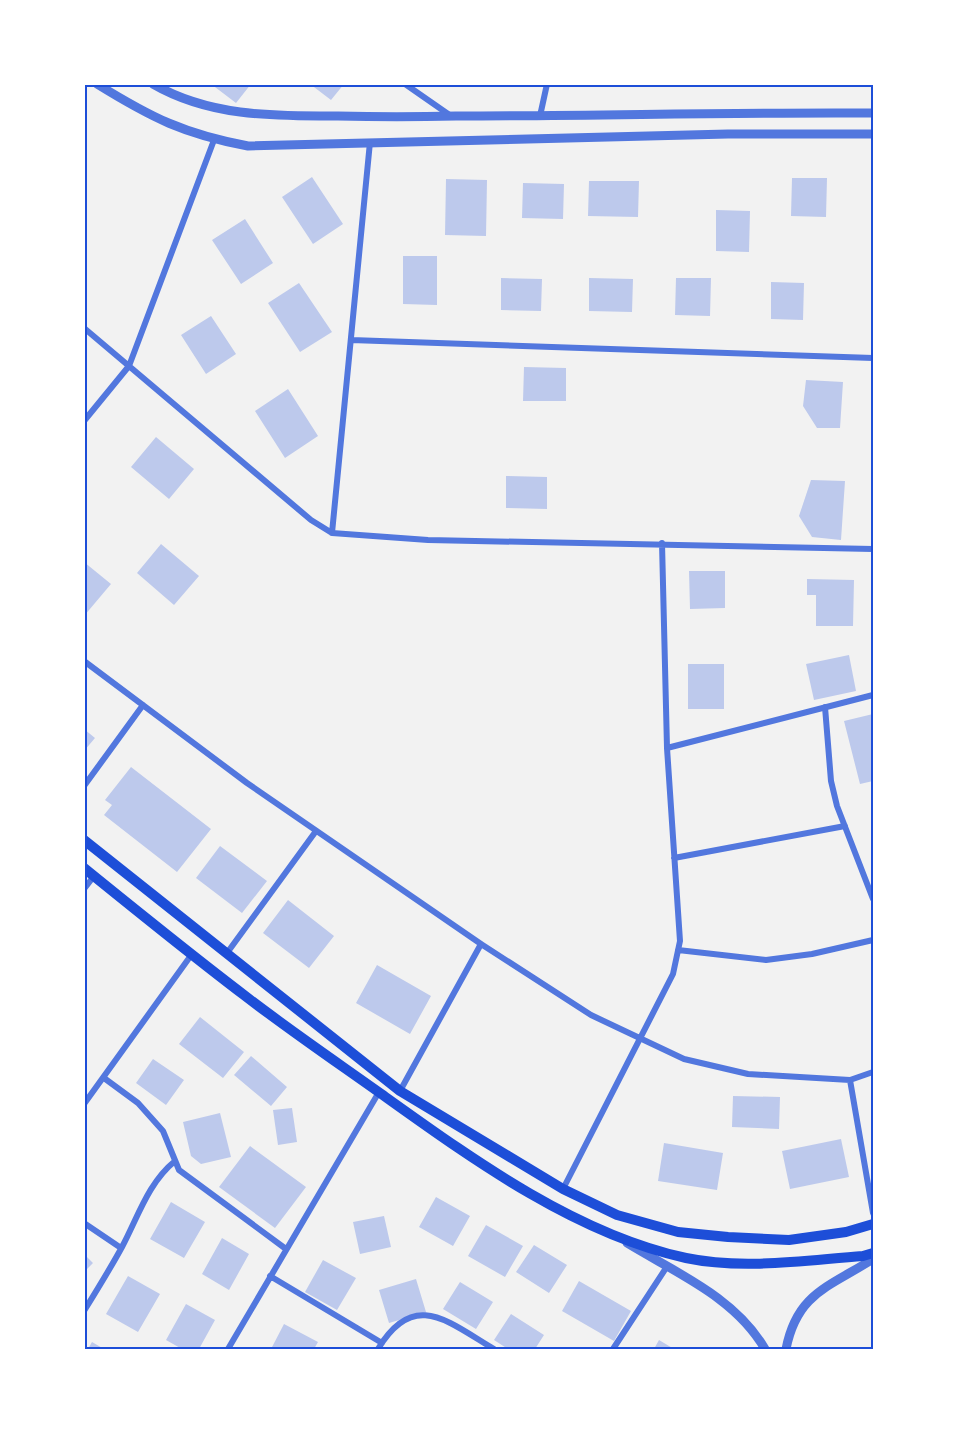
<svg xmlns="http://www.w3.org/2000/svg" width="957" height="1433" font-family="Roboto,sans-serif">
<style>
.building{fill:#bdc9ec}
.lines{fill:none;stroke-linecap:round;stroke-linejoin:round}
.minor{stroke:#5277de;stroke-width:6}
.tertiary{stroke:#5277de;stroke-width:9}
.secondary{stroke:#1d4ed8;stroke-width:10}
.neatline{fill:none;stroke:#1d4ed8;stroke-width:2}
</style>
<rect width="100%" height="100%" fill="#f2f2f2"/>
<!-- building -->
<path class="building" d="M211 84H251L236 103Z
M310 84H344L331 100Z
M312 177 343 224 313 244 282 197Z
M792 178H827L826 217 791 216Z
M446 179 487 180 486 236 445 235Z
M589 181H639L638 217 588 216Z
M523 183 564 184 563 219 522 218Z
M716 210 750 211 749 252 716 251Z
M245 219 273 263 241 284 212 240Z
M403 256H437V305L403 304Z
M501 278 542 279 541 311 501 310Z
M589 278 633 279 632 312 589 311Z
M676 278H711L710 316 675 315Z
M771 282 804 283 803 320 771 319Z
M299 283 332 332 300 352 268 303Z
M211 316 236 354 206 374 181 335Z
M524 367 566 368V401H523Z
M806 380 843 382 840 428H817L803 406Z
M288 389 318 436 285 458 255 411Z
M156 437 194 469 169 499 131 467Z
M506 476 547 477V509L506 508Z
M811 480 845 481 841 540 812 537 799 516Z
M161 544 199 576 174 605 137 573Z
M84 562 111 584 84 616Z
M689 571H725V608L690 609Z
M807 579 854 580 853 626H816V595H807Z
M849 655 856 691 814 700 806 664Z
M688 664H724V709H688Z
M873 714V781L860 784 844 721Z
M84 729 95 738 84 751Z
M131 767 211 829 177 872 104 815 112 805 105 800Z
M220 846 267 881 242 913 196 878Z
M288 900 334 936 309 968 263 933Z
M377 965 431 996 410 1034 356 1003Z
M200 1017 244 1052 223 1078 179 1044Z
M251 1056 287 1087 271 1106 234 1075Z
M153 1059 184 1080 166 1105 136 1083Z
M733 1096 780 1097 779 1129 732 1127Z
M292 1108 297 1142 278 1145 273 1110Z
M220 1113 231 1157 201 1164 191 1156 183 1122Z
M841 1139 849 1177 790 1189 782 1151Z
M664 1143 723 1153 717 1190 658 1181Z
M250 1146 306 1187 275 1228 219 1187Z
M436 1197 470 1216 453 1246 419 1227Z
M171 1202 205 1222 184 1258 150 1239Z
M384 1216 391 1247 360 1254 353 1222Z
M486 1225 523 1246 505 1277 468 1256Z
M222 1238 249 1254 229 1290 202 1274Z
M534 1245 567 1265 549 1293 516 1272Z
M84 1254 93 1263 84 1272Z
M323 1260 356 1278 337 1310 305 1292Z
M128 1276 160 1294 138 1332 106 1314Z
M416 1279 426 1312 389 1323 379 1290Z
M579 1281 631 1311 614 1341 562 1311Z
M460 1282 493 1302 476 1329 443 1309Z
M186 1304 215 1320 199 1349H182L166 1340Z
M511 1314 544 1335 535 1349H508L494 1340Z
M284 1324 318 1342 314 1349H271Z
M659 1340 674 1349H654Z
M92 1342 104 1349H88Z"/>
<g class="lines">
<!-- minor -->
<path class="minor" d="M405 84 451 116
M540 116 547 84
M84 328 311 520 332 533 428 540 873 549
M351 340 873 358
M84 421 129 366 214 140
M332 533 370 142
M84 661 247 783 481 944 591 1015 684 1059 748 1074 850 1080 873 1072
M825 707 831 781 837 806 873 899
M667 748 873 695
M84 786 143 705
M674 858 845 826
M84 889 94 876
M678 950 766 960 812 954 873 940
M227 953 316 831
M104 1078 138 1103 163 1131 179 1170 286 1249
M850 1080 873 1213
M400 1091 481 944
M84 1104 192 954
M563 1189 673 974 680 941 667 748 662 543
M84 1223 121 1248
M270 1276 382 1343
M84 1311C97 1290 110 1269 122 1247 138 1217 148 1183 175 1161
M228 1349 379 1092
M378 1349C414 1289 448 1322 494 1349
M613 1349 666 1268"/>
<!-- tertiary -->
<path class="tertiary" d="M97 84C152 118 184 134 248 146L728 134H873
M153 84C210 117 274 116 338 116 377 117 416 117 456 116 595 116 734 112 873 113
M627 1243C676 1273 735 1297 765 1349
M786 1349C797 1293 829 1287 873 1259"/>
<!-- secondary -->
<path class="secondary" d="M84 840 400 1091 563 1189 617 1215 678 1232 728 1237 789 1240 846 1232 873 1224
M84 868C137 911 190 954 244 995 288 1029 335 1061 380 1093 471 1158 575 1234 686 1258 743 1270 806 1260 863 1256L873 1253"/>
</g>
<!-- border -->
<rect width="957" height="1433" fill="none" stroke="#ffffff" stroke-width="171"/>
<rect x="86" y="86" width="786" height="1262" class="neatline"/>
</svg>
